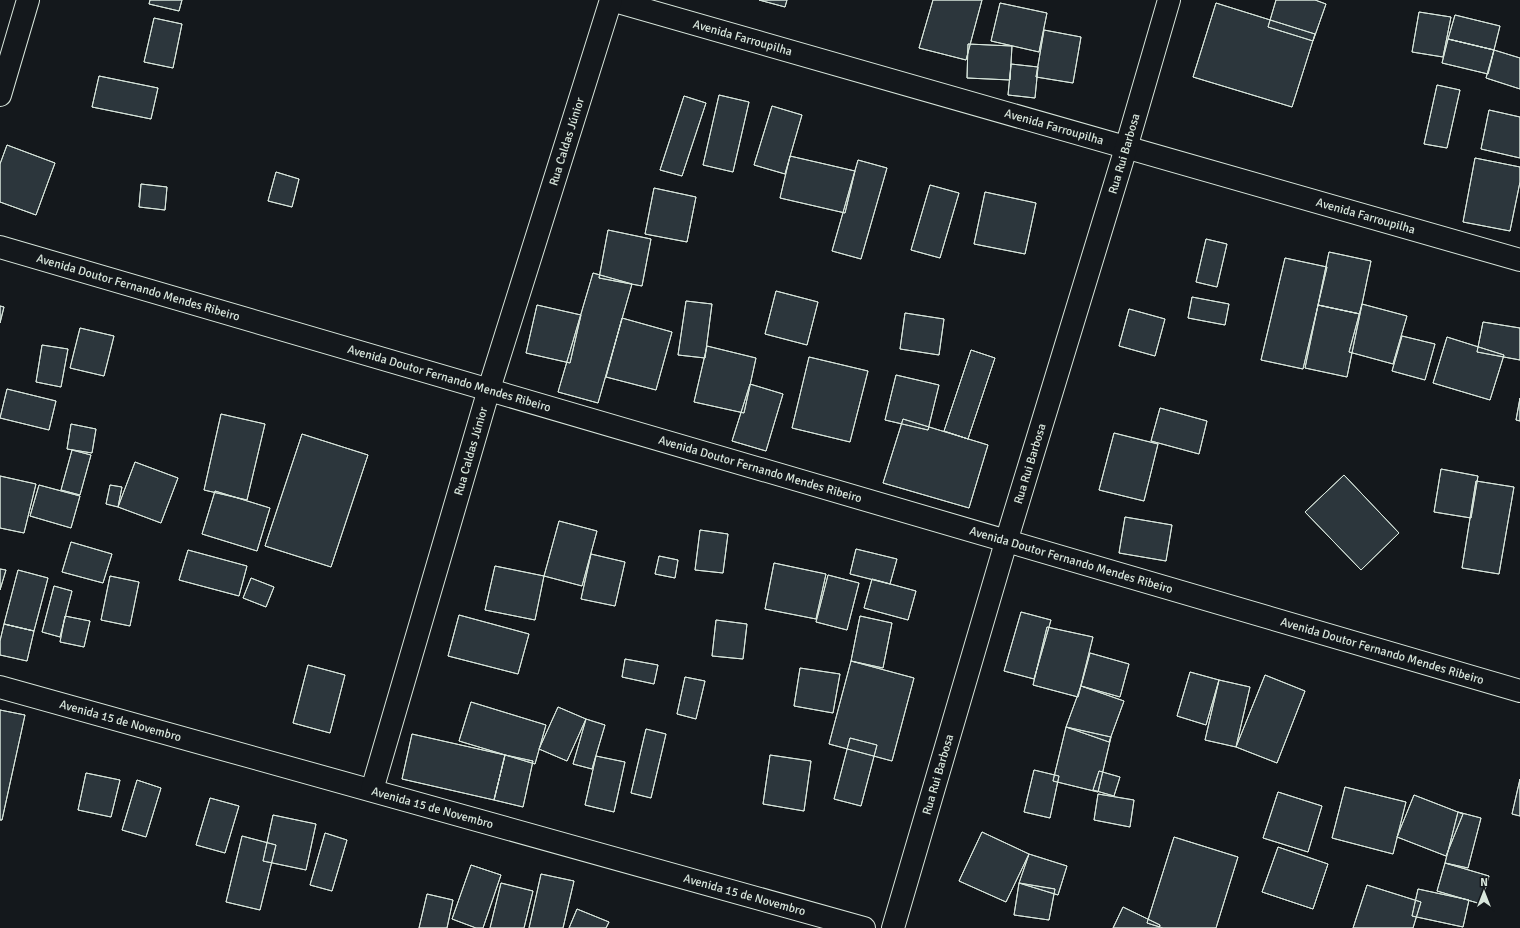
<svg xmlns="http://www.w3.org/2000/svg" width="1520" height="928" font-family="Signika,sans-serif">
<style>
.building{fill:#2c363c;stroke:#d8e6dc}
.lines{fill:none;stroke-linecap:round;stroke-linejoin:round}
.minor-casing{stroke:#d8e6dc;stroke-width:24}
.minor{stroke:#14181c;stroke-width:22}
.labels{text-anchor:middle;stroke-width:3;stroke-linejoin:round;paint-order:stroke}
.street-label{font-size:12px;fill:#d8e6dc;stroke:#14181c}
</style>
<rect width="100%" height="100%" fill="#14181c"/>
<!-- building -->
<path class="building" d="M150 0H182L179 11 149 4Z
M150 0H182L179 11 149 4Z
M759 0H787L785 7Z
M759 0H787L785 7Z
M933 0H982L966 60 919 48Z
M933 0H982L966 60 919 48Z
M1276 0H1315L1326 4 1313 41 1268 27Z
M1276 0H1315L1326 4 1313 41 1268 27Z
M1000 3 1047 13 1039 52 991 41Z
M1000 3 1047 13 1039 52 991 41Z
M1216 3 1315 34 1292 107 1193 77Z
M1216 3 1315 34 1292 107 1193 77Z
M1419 12 1451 17 1443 57 1412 52Z
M1419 12 1451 17 1443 57 1412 52Z
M1455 15 1500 26 1494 50 1448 39Z
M1455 15 1500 26 1494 50 1448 39Z
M154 18 182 24 173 68 144 62Z
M154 18 182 24 173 68 144 62Z
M1044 30 1081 37 1073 83 1036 77Z
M1044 30 1081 37 1073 83 1036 77Z
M1448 39 1494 50 1488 74 1442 63Z
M1448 39 1494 50 1488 74 1442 63Z
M968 44 1012 46 1010 80 967 78Z
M968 44 1012 46 1010 80 967 78Z
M1494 50 1520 58V89L1486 78Z
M1494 50 1520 58V89L1486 78Z
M1011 64 1038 67 1035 98 1008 95Z
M1011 64 1038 67 1035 98 1008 95Z
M99 76 158 88 151 119 92 107Z
M99 76 158 88 151 119 92 107Z
M1437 85 1460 90 1447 148 1424 144Z
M1437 85 1460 90 1447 148 1424 144Z
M719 95 749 102 733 172 703 165Z
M719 95 749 102 733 172 703 165Z
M684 96 706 103 682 176 660 170Z
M684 96 706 103 682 176 660 170Z
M772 106 802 115 785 174 754 165Z
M772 106 802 115 785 174 754 165Z
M1489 110 1520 117V158L1481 149Z
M1489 110 1520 117V158L1481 149Z
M7 145 55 163 36 215 0 202V164Z
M7 145 55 163 36 215 0 202V164Z
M790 156 855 171 845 213 780 198Z
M790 156 855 171 845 213 780 198Z
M1475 158 1520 167V182L1510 231 1463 222Z
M1475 158 1520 167V182L1510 231 1463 222Z
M858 160 887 168 861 259 832 251Z
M858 160 887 168 861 259 832 251Z
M276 172 299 179 292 207 268 201Z
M276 172 299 179 292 207 268 201Z
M141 184 167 187 165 210 139 207Z
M141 184 167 187 165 210 139 207Z
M930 185 959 193 940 258 911 250Z
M930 185 959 193 940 258 911 250Z
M654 188 696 197 687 242 645 234Z
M654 188 696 197 687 242 645 234Z
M985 192 1036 203 1025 254 974 244Z
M985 192 1036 203 1025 254 974 244Z
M608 230 651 239 642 286 599 278Z
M608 230 651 239 642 286 599 278Z
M1206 239 1227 244 1217 287 1196 282Z
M1206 239 1227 244 1217 287 1196 282Z
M1329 252 1371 261 1360 314 1318 305Z
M1329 252 1371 261 1360 314 1318 305Z
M1285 258 1327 267 1303 369 1261 360Z
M1285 258 1327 267 1303 369 1261 360Z
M593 273 632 284 598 403 558 392Z
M593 273 632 284 598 403 558 392Z
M776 291 818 302 807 345 765 334Z
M776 291 818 302 807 345 765 334Z
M1192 297 1229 304 1225 325 1188 318Z
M1192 297 1229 304 1225 325 1188 318Z
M686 301 712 304 705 358 678 355Z
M686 301 712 304 705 358 678 355Z
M1362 304 1407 316 1393 364 1349 352Z
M1362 304 1407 316 1393 364 1349 352Z
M537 305 581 315 570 363 526 353Z
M537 305 581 315 570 363 526 353Z
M1318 305 1360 314 1347 377 1305 368Z
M1318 305 1360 314 1347 377 1305 368Z
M0 306 4 307 0 323Z
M0 306 4 307 0 323Z
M1129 309 1165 319 1155 356 1119 346Z
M1129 309 1165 319 1155 356 1119 346Z
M905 313 944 319 939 355 900 349Z
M905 313 944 319 939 355 900 349Z
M622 318 672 332 656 390 606 377Z
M622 318 672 332 656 390 606 377Z
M1483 322 1520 328V360L1477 352Z
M1483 322 1520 328V360L1477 352Z
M80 328 114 336 104 376 70 368Z
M80 328 114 336 104 376 70 368Z
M1402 336 1435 344 1425 380 1392 371Z
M1402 336 1435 344 1425 380 1392 371Z
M1447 337 1504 355 1490 400 1433 383Z
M1447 337 1504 355 1490 400 1433 383Z
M42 345 68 349 61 387 36 382Z
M42 345 68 349 61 387 36 382Z
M707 346 756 358 744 413 694 402Z
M707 346 756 358 744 413 694 402Z
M971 350 995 358 968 439 944 431Z
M971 350 995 358 968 439 944 431Z
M809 357 868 371 850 442 792 428Z
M809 357 868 371 850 442 792 428Z
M896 375 939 385 928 430 885 420Z
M896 375 939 385 928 430 885 420Z
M750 384 783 394 766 451 732 441Z
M750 384 783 394 766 451 732 441Z
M7 389 56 401 49 430 0 418Z
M7 389 56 401 49 430 0 418Z
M1520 398V421L1516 420Z
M1520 398V421L1516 420Z
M1160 408 1207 421 1199 454 1151 441Z
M1160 408 1207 421 1199 454 1151 441Z
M221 414 265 424 247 500 204 490Z
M221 414 265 424 247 500 204 490Z
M903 419 988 445 969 508 883 483Z
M903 419 988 445 969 508 883 483Z
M71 424 96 429 92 453 67 449Z
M71 424 96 429 92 453 67 449Z
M1114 433 1158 444 1144 501 1099 490Z
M1114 433 1158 444 1144 501 1099 490Z
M302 434 368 455 331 567 265 546Z
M302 434 368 455 331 567 265 546Z
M72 450 91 455 80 495 61 490Z
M72 450 91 455 80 495 61 490Z
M135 462 178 478 161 523 118 507Z
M135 462 178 478 161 523 118 507Z
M1441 469 1478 476 1471 518 1434 512Z
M1441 469 1478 476 1471 518 1434 512Z
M1344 475 1399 533 1361 570 1305 512Z
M1344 475 1399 533 1361 570 1305 512Z
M0 476 36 484 24 533 0 528Z
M0 476 36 484 24 533 0 528Z
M1476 481 1514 487 1499 574 1462 568Z
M1476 481 1514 487 1499 574 1462 568Z
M39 485 80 496 71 528 30 516Z
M39 485 80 496 71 528 30 516Z
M110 485 122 487 118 507 106 504Z
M110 485 122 487 118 507 106 504Z
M215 491 270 508 257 551 202 534Z
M215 491 270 508 257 551 202 534Z
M1125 517 1172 525 1166 561 1119 553Z
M1125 517 1172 525 1166 561 1119 553Z
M559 521 597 531 582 586 544 576Z
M559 521 597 531 582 586 544 576Z
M700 530 728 534 723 573 695 570Z
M700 530 728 534 723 573 695 570Z
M71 542 112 554 103 583 62 572Z
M71 542 112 554 103 583 62 572Z
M856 549 897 559 890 584 850 574Z
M856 549 897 559 890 584 850 574Z
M188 550 247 566 239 596 179 580Z
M188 550 247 566 239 596 179 580Z
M591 554 625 562 615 606 581 599Z
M591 554 625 562 615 606 581 599Z
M659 556 678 560 675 578 655 574Z
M659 556 678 560 675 578 655 574Z
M774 563 826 574 816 619 765 609Z
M774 563 826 574 816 619 765 609Z
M495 566 544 576 535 620 485 610Z
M495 566 544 576 535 620 485 610Z
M0 569 6 570 0 590Z
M0 569 6 570 0 590Z
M18 570 48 578 34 631 4 624Z
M18 570 48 578 34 631 4 624Z
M828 575 859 583 847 630 816 622Z
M828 575 859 583 847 630 816 622Z
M110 576 139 582 130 626 101 620Z
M110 576 139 582 130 626 101 620Z
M251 578 274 587 266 607 243 598Z
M251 578 274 587 266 607 243 598Z
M872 579 916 591 908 620 864 608Z
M872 579 916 591 908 620 864 608Z
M54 586 72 591 60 637 42 632Z
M54 586 72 591 60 637 42 632Z
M1021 612 1051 620 1034 679 1004 671Z
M1021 612 1051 620 1034 679 1004 671Z
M459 615 529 634 518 674 448 656Z
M459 615 529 634 518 674 448 656Z
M65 616 90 621 84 647 60 642Z
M65 616 90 621 84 647 60 642Z
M860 616 892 623 883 668 851 661Z
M860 616 892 623 883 668 851 661Z
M716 620 747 624 743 659 712 656Z
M716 620 747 624 743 659 712 656Z
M4 624 34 631 27 661 0 655V641Z
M4 624 34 631 27 661 0 655V641Z
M1047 627 1093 637 1078 697 1033 685Z
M1047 627 1093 637 1078 697 1033 685Z
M1090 653 1129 664 1120 697 1081 686Z
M1090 653 1129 664 1120 697 1081 686Z
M625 659 658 665 654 684 622 677Z
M625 659 658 665 654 684 622 677Z
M851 661 914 678 892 761 829 744Z
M851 661 914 678 892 761 829 744Z
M308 665 345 675 330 733 293 723Z
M308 665 345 675 330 733 293 723Z
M800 668 840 674 833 713 794 706Z
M800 668 840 674 833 713 794 706Z
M1190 672 1219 680 1206 725 1177 716Z
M1190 672 1219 680 1206 725 1177 716Z
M1265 675 1305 691 1277 763 1236 747Z
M1265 675 1305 691 1277 763 1236 747Z
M685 677 705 681 696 719 677 714Z
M685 677 705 681 696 719 677 714Z
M1219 680 1250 687 1236 747 1205 740Z
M1219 680 1250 687 1236 747 1205 740Z
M1081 686 1124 701 1109 742 1066 727Z
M1081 686 1124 701 1109 742 1066 727Z
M471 702 546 725 535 764 459 741Z
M471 702 546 725 535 764 459 741Z
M558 707 586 719 567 761 539 749Z
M558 707 586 719 567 761 539 749Z
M0 710 25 715 2 820H0Z
M0 710 25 715 2 820H0Z
M586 719 605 725 592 769 573 764Z
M586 719 605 725 592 769 573 764Z
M1066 727 1111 737 1098 792 1053 781Z
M1066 727 1111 737 1098 792 1053 781Z
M646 729 666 734 651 798 631 793Z
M646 729 666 734 651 798 631 793Z
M412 734 505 755 494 800 402 779Z
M412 734 505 755 494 800 402 779Z
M850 738 877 745 861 806 834 799Z
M850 738 877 745 861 806 834 799Z
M505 755 533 761 523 807 494 800Z
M505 755 533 761 523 807 494 800Z
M770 755 811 761 804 811 763 804Z
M770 755 811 761 804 811 763 804Z
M596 756 625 762 614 812 585 805Z
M596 756 625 762 614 812 585 805Z
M1034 770 1059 776 1050 818 1024 812Z
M1034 770 1059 776 1050 818 1024 812Z
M1099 771 1120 777 1114 796 1093 790Z
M1099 771 1120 777 1114 796 1093 790Z
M86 773 120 780 111 817 78 810Z
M86 773 120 780 111 817 78 810Z
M1520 779V816L1512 814Z
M1520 779V816L1512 814Z
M137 780 161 788 146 837 122 830Z
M137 780 161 788 146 837 122 830Z
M1345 787 1406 802 1393 854 1332 838Z
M1345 787 1406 802 1393 854 1332 838Z
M1278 792 1322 806 1308 852 1263 838Z
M1278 792 1322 806 1308 852 1263 838Z
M1098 794 1134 800 1130 827 1094 820Z
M1098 794 1134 800 1130 827 1094 820Z
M1414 795 1463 814 1446 856 1397 837Z
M1414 795 1463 814 1446 856 1397 837Z
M210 798 239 806 225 853 196 845Z
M210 798 239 806 225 853 196 845Z
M1458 812 1481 818 1468 868 1445 863Z
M1458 812 1481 818 1468 868 1445 863Z
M273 815 316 824 306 870 263 861Z
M273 815 316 824 306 870 263 861Z
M982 832 1029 854 1006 902 959 881Z
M982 832 1029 854 1006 902 959 881Z
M325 833 347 840 332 891 310 885Z
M325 833 347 840 332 891 310 885Z
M242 836 276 845 260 910 226 902Z
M242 836 276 845 260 910 226 902Z
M1174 837 1238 857 1216 928H1163L1147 923Z
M1174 837 1238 857 1216 928H1163L1147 923Z
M1278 847 1328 864 1313 909 1262 892Z
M1278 847 1328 864 1313 909 1262 892Z
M1029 854 1067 866 1058 895 1019 883Z
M1029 854 1067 866 1058 895 1019 883Z
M1445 863 1489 876 1481 904 1437 891Z
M1445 863 1489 876 1481 904 1437 891Z
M471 865 501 875 483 928H476L452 919Z
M471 865 501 875 483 928H476L452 919Z
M541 874 574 881 563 928H529Z
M541 874 574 881 563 928H529Z
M501 883 533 891 524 928H490Z
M501 883 533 891 524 928H490Z
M1019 883 1055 889 1049 920 1014 915Z
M1019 883 1055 889 1049 920 1014 915Z
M1367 885 1421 902 1413 928H1353Z
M1367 885 1421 902 1413 928H1353Z
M1418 889 1469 900 1463 927 1412 916Z
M1418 889 1469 900 1463 927 1412 916Z
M427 894 453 900 447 928H419Z
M427 894 453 900 447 928H419Z
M1123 907 1160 925 1159 928H1113Z
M1123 907 1160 925 1159 928H1113Z
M577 909 609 922 606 928H569Z
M577 909 609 922 606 928H569Z"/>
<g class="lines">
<defs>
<g id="minor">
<path id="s1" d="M611 0 1520 260"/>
<path d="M0 95 28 0"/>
<path id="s2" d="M0 247 1520 691"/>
<path id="s3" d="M0 687 864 928"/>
<path id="s4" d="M372 790 489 389 611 0"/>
<path id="s5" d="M893 928 1006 542 1126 148 1169 0"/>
</g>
</defs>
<!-- minor casing -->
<use href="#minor" class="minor-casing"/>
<!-- minor -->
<use href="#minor" class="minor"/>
</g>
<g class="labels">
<!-- street labels -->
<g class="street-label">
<text dy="4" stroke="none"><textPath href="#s1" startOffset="137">Avenida Farroupilha</textPath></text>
<text dy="4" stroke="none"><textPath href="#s1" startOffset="461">Avenida Farroupilha</textPath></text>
<text dy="4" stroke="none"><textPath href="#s4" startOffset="677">Rua Caldas Júnior</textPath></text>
<text dy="4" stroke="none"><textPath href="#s5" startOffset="808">Rua Rui Barbosa</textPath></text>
<text dy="4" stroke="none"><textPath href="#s1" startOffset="785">Avenida Farroupilha</textPath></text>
<text dy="4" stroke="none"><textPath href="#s2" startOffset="144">Avenida Doutor Fernando Mendes Ribeiro</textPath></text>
<text dy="4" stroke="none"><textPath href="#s2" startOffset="468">Avenida Doutor Fernando Mendes Ribeiro</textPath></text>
<text dy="4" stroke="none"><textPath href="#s4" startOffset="353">Rua Caldas Júnior</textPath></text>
<text dy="4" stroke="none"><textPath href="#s5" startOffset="484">Rua Rui Barbosa</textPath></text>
<text dy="4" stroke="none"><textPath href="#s2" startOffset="792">Avenida Doutor Fernando Mendes Ribeiro</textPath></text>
<text dy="4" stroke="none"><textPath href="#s2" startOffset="1116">Avenida Doutor Fernando Mendes Ribeiro</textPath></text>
<text dy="4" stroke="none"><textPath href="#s2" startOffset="1440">Avenida Doutor Fernando Mendes Ribeiro</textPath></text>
<text dy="4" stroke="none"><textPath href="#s3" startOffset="125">Avenida 15 de Novembro</textPath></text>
<text dy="4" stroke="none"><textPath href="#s5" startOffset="160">Rua Rui Barbosa</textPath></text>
<text dy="4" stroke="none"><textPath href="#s3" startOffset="449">Avenida 15 de Novembro</textPath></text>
<text dy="4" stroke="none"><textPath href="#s3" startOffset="773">Avenida 15 de Novembro</textPath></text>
</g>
</g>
<!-- north arrow -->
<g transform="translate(1484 892)" stroke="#14181c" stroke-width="3" paint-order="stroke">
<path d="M0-3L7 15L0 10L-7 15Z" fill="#d8e6dc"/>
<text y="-6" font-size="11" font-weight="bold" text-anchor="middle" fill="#d8e6dc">N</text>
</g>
</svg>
